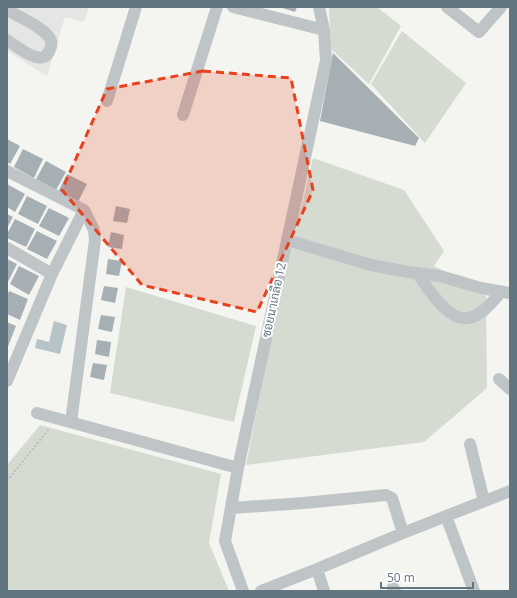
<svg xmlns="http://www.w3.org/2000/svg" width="517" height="598" font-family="'Open Sans',Sarabun,sans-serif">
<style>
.built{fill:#e5e6e4}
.green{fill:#d5dbd1}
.water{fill:#b6c4c7}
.building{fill:#a6afb4}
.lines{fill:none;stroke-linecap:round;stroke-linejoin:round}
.path{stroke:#bbbdbf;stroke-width:2;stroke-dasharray:2 2;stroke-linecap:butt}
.minor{stroke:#bfc4c6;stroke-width:12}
.marked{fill:#e8411d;fill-opacity:0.2;stroke:#e8411d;stroke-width:3;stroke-dasharray:8 5;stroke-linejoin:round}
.labels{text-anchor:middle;stroke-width:4;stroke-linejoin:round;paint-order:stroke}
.street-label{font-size:12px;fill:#627682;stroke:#fff}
</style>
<rect width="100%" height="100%" fill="#f4f4f0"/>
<!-- built -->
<path class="built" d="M7 7H89L84 22 65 17 47 76 7 51Z"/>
<!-- green -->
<path class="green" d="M329 7H377L401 26 369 84 331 49Z
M402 31 466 83 425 143 371 84Z
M313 158 404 190 444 251 434 266 486 294 487 388 424 442 246 465 275 319Z
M126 287 256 326 234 422 110 393Z
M40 425 221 474 209 543 229 591H7V465Z"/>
<!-- water -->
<path class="water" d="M54 321 67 325 60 354 35 348 37 339 49 342Z"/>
<!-- building -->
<path class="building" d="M279 7H297L295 12Z
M333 53 419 138 415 146 320 121Z
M7 139 20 146 10 164 7 162Z
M23 149 43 159 34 178 14 167Z
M46 161 66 172 56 190 36 179Z
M67 174 87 184 78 202 58 192Z
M7 184 25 194 15 212 7 207Z
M27 196 47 206 38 224 18 214Z
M116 206 130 209 127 223 113 221Z
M49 208 69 218 59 236 39 226Z
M7 214 13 217 7 228Z
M15 219 35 229 26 247 7 238V234Z
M37 231 57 241 47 259 27 249Z
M111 232 124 235 122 249 108 247Z
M7 259 17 264 7 284Z
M108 259 122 261 119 276 106 274Z
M19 266 39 276 29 295 10 284Z
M104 286 118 288 115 303 101 300Z
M9 291 28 299 20 320 7 314V296Z
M101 315 115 317 112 332 98 329Z
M7 322 16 326 7 349Z
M97 340 111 342 109 357 95 354Z
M93 363 107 365 104 380 90 377Z"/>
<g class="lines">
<!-- path -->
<path class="path" d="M7 481 49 429"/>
<!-- minor -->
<path class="minor" d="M233 7 324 30
M447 7 479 32 501 7
M7 10C18 16 42 27 49 37 52 41 52 45 50 49 44 70 18 47 7 40
M107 101 136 7
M183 115 217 7
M7 171 84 210 94 230 95 240 71 422
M287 240 371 265 408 272 440 276 481 288 510 293
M7 248 52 274
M417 273C427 287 448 322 468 318 482 316 492 302 501 292
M499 379 510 389
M7 381 52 274 84 210
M37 413 238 468
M470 444 484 501
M231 508 304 503 386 495 392 498 403 533 317 569 324 591
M446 516 474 591
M403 533 510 491
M393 587 395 591
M243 591 225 541 238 468 326 60 324 30 319 7
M261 591 317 569"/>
</g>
<!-- marked area -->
<path class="marked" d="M203 71 291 78 313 190 257 312 142 285 62 190 107 89Z"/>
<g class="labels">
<!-- street labels -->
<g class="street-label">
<text transform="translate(274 300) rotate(-78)" y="4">ซอยนาเกลือ 12</text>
</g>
</g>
<!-- border -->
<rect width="517" height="598" fill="none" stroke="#627682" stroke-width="16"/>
<!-- scale -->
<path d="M381 582v6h92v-6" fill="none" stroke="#627682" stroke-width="2"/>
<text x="387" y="582" font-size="12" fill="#627682" stroke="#ffffff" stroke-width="3" paint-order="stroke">50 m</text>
</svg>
